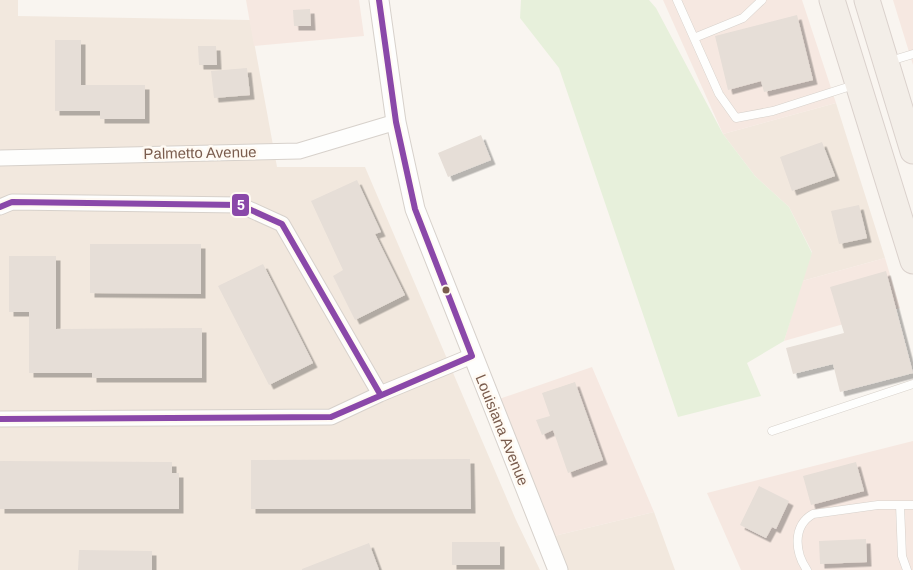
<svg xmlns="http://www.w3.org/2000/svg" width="913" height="570" font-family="Arial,sans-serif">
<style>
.residential{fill:#f2e8de}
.commercial{fill:#f6e8e1}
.green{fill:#e7f0db}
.building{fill:#e6ded7;filter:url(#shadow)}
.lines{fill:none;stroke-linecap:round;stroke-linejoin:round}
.service-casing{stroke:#d7d1cb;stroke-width:9}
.minor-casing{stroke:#d7d1cb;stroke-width:17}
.tertiary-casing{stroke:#d7d1cb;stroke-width:21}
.primary-casing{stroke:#dad1cc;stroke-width:27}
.service{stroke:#fefefd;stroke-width:8}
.minor{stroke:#fefefd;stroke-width:15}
.tertiary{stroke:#fefefd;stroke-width:19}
.primary{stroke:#f3eee8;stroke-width:25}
.bus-1-casing{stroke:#fffaf3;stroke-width:10}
.bus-1{stroke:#8a48a9;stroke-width:6}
.bus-dot{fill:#7a5c4d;stroke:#fffaf3;stroke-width:2}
.labels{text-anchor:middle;stroke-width:5;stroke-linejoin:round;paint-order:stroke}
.street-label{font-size:15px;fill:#7a5c4d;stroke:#fffaf3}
.line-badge{stroke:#fffaf3;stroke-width:2}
.badge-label{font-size:14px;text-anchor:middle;font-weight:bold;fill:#fff}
</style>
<defs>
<filter id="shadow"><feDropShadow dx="4.5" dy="4.5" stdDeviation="0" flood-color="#0004"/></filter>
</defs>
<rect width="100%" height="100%" fill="#f9f5f0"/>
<!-- residential -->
<path class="residential" d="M0 0H18V16L250 20 277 167H365L516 520 540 570H0Z
M836 103 885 258 802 281 812 252 789 207 755 176 723 134Z
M654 512 675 570H550L554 536Z"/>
<!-- commercial -->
<path class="commercial" d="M246 0H359L364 36 254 46Z
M663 0H802L836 103 723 134Z
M893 0H913V65Z
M885 258 900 308 784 341 802 281Z
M592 367 654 512 554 536 499 399Z
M913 441V570H741L707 493Z"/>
<!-- green -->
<path class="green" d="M521 0H649L656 8 723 134 755 176 789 207 812 253 784 341 747 363 761 396 678 417 559 68 520 18Z"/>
<!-- building -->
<path class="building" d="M310 9 311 26H294L293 10Z
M797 15 813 80 764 92 761 81 728 90 715 36Z
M55 40H81V85H145V119H100V111H55Z
M198 46H216L217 65H199Z
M247 68 250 95 214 98 211 71Z
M481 135 491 160 448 177 438 153Z
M822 142 835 176 792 191 780 157Z
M357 180 381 232 375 234 405 295 355 320 333 276 343 270 311 201Z
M859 205 867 238 839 244 831 211Z
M90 244H201V294L90 293Z
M9 256H56V329L202 328V378H92V373H29V312H9Z
M263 264 313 363 269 385 218 286Z
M886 271 913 373 840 392 833 364 793 374 786 348 844 333 830 287Z
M575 382 603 460 568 473 553 430 542 435 536 420 550 416 542 393Z
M470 459 471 509H251V460Z
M0 461 172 462V473H179V509H0Z
M856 462 864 491 811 505 803 476Z
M759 486 789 501 776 529 772 527 766 538 740 525Z
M866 539 867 562 820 564 819 541Z
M452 542H500V565H452Z
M369 543 379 570H302V569Z
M79 550 152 551V570H78Z"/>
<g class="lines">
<defs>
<path id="service" d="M677 0 719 94 736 118 773 111 854 85
M694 38 743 18 762 0
M890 61 913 54
M772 431 913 384
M900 505 902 556 907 570
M807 570C795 553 792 526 813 514L878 505H913"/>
<path id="minor" d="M0 158 299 151 396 122
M0 207 12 202 240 205 282 224 380 394
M0 419 331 417 380 394 472 356"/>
<path id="tertiary" d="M379 0 396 122 415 209 558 570"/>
<path id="primary" d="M832 0 913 261
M867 0 913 151"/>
</defs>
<!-- service casing -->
<use href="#service" class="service-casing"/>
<!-- minor casing -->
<use href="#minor" class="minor-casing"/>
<!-- tertiary casing -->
<use href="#tertiary" class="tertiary-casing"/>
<!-- primary casing -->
<use href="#primary" class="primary-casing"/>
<!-- service -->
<use href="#service" class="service"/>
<!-- minor -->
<use href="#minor" class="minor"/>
<!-- tertiary -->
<use href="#tertiary" class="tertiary"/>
<!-- primary -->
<use href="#primary" class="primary"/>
<defs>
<path id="bus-1" d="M0 207 12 202 240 205 282 224 380 394
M0 419 331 417 472 356 415 209 396 122 379 0"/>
</defs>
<!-- bus-1 casing -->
<use href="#bus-1" class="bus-1-casing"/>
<!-- bus-1 -->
<use href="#bus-1" class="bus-1"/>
</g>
<!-- markers -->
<circle class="bus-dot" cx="446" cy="290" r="4.5"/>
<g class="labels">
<!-- street labels -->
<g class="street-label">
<text transform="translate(200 153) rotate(-1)" y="5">Palmetto Avenue</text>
<text transform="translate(502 430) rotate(68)" y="5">Louisiana Avenue</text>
</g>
</g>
<rect class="line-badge" x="231" y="193" width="19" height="24" rx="5" fill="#8a48a9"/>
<g class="badge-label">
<text x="241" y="210">5</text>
</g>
</svg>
